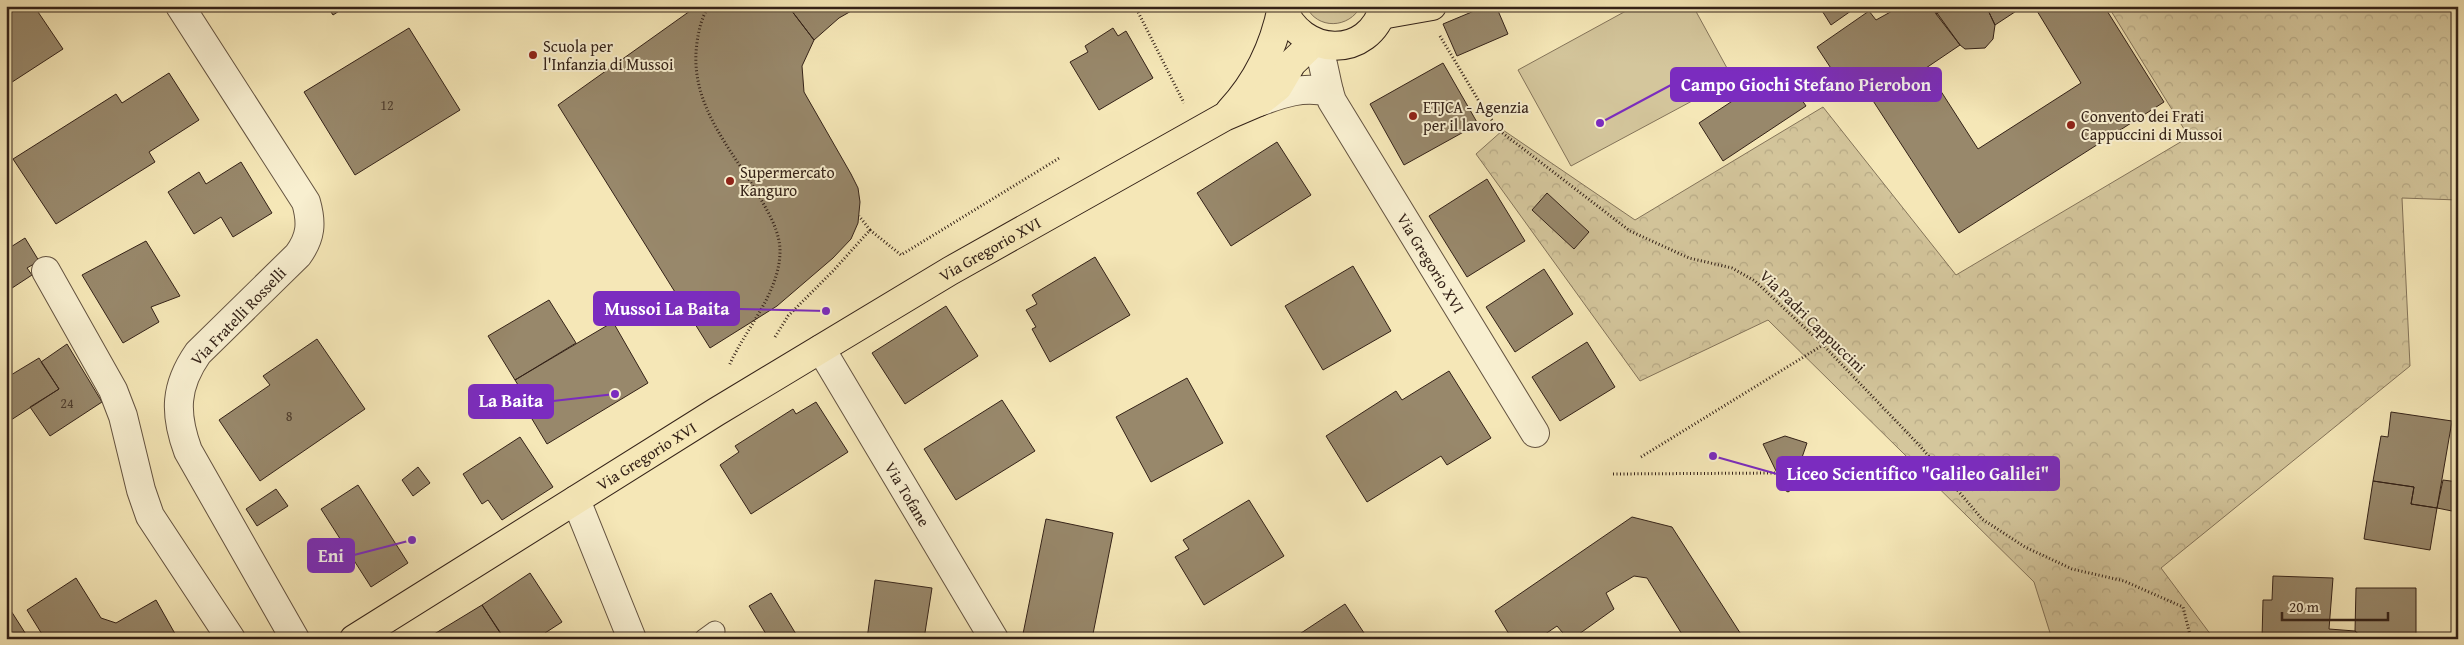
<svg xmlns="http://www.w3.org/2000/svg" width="2464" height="645" font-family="'Gentium Book Plus',serif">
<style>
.grass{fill:#d4c69c;stroke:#84745a}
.forest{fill:url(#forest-crowns);stroke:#84745a}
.building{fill:#98886b;stroke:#342218}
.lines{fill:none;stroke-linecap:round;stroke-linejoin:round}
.lane-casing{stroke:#645340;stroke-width:21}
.street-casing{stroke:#645340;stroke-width:30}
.primary-casing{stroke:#342218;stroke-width:30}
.path{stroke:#342218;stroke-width:3;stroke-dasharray:1 2.5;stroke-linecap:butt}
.lane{stroke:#f8efd0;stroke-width:19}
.street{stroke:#f8efd0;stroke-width:28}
.primary{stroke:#f5e7b7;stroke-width:28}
.poi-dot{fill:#8f2418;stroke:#f8efd0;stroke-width:2}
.labels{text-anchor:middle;stroke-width:4;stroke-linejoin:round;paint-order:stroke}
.number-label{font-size:14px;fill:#4d3c2d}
.poi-label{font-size:16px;fill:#342218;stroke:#f8efd0;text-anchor:start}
.street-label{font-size:16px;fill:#342218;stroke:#f8efd0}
.leader{fill:none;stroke:#7b2cbf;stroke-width:2}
.callout-dot{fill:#7b2cbf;stroke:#f8efd0;stroke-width:2}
.callout{fill:#7b2cbf;stroke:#7b2cbf;stroke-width:2}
.callout-label{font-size:18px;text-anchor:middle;font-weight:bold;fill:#fff}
</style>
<defs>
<pattern id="forest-crowns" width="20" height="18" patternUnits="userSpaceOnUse" patternTransform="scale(1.25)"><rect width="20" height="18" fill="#d4c69c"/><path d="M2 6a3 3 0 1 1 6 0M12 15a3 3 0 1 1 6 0" fill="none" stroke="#b7aa86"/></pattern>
</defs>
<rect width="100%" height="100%" fill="#f5e7b7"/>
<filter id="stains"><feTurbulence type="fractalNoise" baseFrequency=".004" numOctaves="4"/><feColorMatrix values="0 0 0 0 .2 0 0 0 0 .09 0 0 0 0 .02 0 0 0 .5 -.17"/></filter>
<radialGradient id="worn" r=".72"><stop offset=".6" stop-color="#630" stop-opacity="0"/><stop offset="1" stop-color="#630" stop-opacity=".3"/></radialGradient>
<!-- grass -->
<path class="grass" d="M1306 6H1361C1349 29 1317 30 1306 6Z
M1635 6H1693L1733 79 1571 166 1518 70Z"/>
<!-- forest -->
<path class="forest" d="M2108 6H2458V200L2402 198 2410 366 2161 568 2214 639H2052L2034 582 1768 320 1640 381 1476 154 1503 130 1635 220 1823 107 1956 275 2189 137Z"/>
<!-- building -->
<path class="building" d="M16 6H34L63 49 6 86V7L9 11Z
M327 6H347L333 15Z
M697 6H788L814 40 802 66 804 92 851 174 858 188 860 202 858 223 851 239 833 258 777 306 710 348 558 105Z
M788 6H860L839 18 814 40Z
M1486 6H1496L1508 34 1457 56 1443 24Z
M1819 6H1858L1831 25Z
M1891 6H1932L1960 45 1926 68 1978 149 2081 83 2034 6H2104L2164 102 1959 233 1853 70 1838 79 1817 47 1869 11 1876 20 1894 10Z
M1932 6H1949L1936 14Z
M1949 6H1986L1995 25 1993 39 1985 48 1965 49 1960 45 1936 14Z
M1986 6H2024L1995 25Z
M409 28 460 110 355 175 304 92Z
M1113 28 1118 36 1126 31 1153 78 1099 110 1070 62 1088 52 1085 46Z
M1443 63 1478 124 1404 165 1370 104Z
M1781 69 1806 106 1723 161 1699 123Z
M169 73 199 120 149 152 155 162 56 224 13 159 116 94 122 103Z
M1277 142 1311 195 1231 246 1197 193Z
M241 162 272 213 233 237 221 217 194 234 168 192 199 172 206 184Z
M1487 179 1525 241 1467 277 1429 216Z
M1547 193 1589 232 1574 249 1532 210Z
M25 238 39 261 27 268 32 275 6 292V250Z
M146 241 180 296 151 307 159 322 123 343 82 275Z
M1095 257 1130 315 1050 362 1032 329 1036 327 1026 310 1037 304 1032 295Z
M1353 266 1391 331 1323 370 1285 306Z
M1544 269 1573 314 1515 352 1486 307Z
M549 300 576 343 515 380 488 336Z
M946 306 978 356 905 404 872 353Z
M613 322 648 383 547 444 526 409 531 406 515 380Z
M317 339 365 409 260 481 219 420 270 385 263 376Z
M1587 342 1615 387 1560 421 1532 377Z
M67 344 102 402 50 436 30 407 59 389 41 362Z
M39 358 59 389 11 420 6 414V378Z
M1449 371 1491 438 1447 465 1441 456 1367 502 1326 436 1396 391 1402 400Z
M1187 378 1223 443 1151 482 1116 417Z
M1002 400 1035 451 956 500 924 449Z
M816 402 848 452 751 514 720 465 739 452 735 446 793 409 796 414Z
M2391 412 2452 421 2437 508 2411 504 2414 487 2373 481 2381 436 2388 437Z
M1785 436 1807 443 1797 472 1777 473 1763 444Z
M520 437 553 487 502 520 488 500 482 504 463 474Z
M418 467 430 483 413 496 402 480Z
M1787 475 1795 477 1797 486 1788 492 1781 488 1780 480Z
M2443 480 2458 482V538L2453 537 2457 512 2437 508Z
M2373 481 2414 487 2411 504 2437 508 2430 550 2364 539Z
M358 485 408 563 371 587 321 509Z
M276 489 288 506 257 526 246 509Z
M1249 500 1284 556 1204 605 1175 557 1189 549 1183 540Z
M1632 517 1672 527 1744 639H1685L1647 578 1634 576 1606 593 1614 609 1572 639H1568L1557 626 1538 639H1512L1495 611Z
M1046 519 1113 533 1092 639H1022Z
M530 573 562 622 545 633 549 639H504L482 605Z
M2273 576 2333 578 2329 629 2355 631 2364 639H2262L2263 600H2272Z
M76 578 101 618 116 623 156 600 178 639H45L27 610Z
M875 580 932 588 924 639H867Z
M2356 588H2416V639H2364L2355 631Z
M771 593 799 639H758L766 634 749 606Z
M6 603 29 639H6Z
M1345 604 1368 639H1292Z
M482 605 504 638 502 639H426Z"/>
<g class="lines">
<defs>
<path id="lane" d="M704 639 715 631"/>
<g id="street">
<path d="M180 6 306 202C312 223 311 237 298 255L198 353C175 386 174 413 188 451L295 639"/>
<path id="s1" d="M1316 43C1325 62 1325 82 1332 101L1535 433"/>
<path d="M1259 102C1283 93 1303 86 1329 92"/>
<path d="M46 271 113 390 123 416 141 490 150 516 231 639"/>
<path id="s2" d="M821 349 994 639"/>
<path d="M576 500 632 639"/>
</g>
<g id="primary">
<path d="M1282 6C1300 57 1369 61 1384 6"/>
<path d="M1381 15 1432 6"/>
<path d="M1230 111C1258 81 1274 47 1282 7"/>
<path id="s3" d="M354 639 716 412 950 271 1224 117 1259 102 1278 87 1292 63 1313 43"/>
</g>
</defs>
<!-- lane casing -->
<use href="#lane" class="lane-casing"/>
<!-- street casing -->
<use href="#street" class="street-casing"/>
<!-- primary casing -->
<use href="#primary" class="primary-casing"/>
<!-- path -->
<path class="path" d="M709 6C700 19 697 38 696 53 693 112 737 155 763 203 771 217 779 232 780 249 781 292 745 329 729 366
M1135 6 1184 103
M1440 36 1483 108 1500 131 1630 231 1689 258 1732 268 1755 281 1823 345 1920 446 1982 519 2025 547 2072 569 2124 581 2183 607 2191 639
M870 230 901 255 1061 157
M775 337 788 316 833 271 870 230 859 216
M1641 457 1823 345
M1613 474 1777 473"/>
<!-- lane -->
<use href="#lane" class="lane"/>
<!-- street -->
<use href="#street" class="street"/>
<!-- primary -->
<use href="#primary" class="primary"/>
</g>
<!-- markers -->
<g class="poi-dot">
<circle cx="533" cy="55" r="5"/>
<circle cx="1413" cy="116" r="5"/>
<circle cx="2071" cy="125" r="5"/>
<circle cx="730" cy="181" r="5"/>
</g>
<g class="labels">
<!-- number labels -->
<g class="number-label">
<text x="387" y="110">12</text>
<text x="67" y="408">24</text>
<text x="289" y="421">8</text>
</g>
<!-- poi labels -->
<g class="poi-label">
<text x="543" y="52">Scuola per<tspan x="543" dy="18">l'Infanzia di Mussoi</tspan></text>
<text x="1423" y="113">ETJCA - Agenzia<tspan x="1423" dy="18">per il lavoro</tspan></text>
<text x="2081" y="122">Convento dei Frati<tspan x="2081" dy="18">Cappuccini di Mussoi</tspan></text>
<text x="740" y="178">Supermercato<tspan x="740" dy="18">Kanguro</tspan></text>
</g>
<!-- street labels -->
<g class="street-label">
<text dy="6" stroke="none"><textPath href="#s3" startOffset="746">Via Gregorio XVI</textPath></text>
<text dy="6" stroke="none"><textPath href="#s1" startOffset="250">Via Gregorio XVI</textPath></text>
<text transform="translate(238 316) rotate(-46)" y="6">Via Fratelli Rosselli</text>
<text transform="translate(1813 321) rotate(44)" y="6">Via Padri Cappuccini</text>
<text dy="6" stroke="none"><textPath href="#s3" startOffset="345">Via Gregorio XVI</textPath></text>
<text dy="6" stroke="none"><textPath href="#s2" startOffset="169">Via Tofane</textPath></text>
</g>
</g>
<!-- callouts -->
<path class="leader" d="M1600 123L1671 85M826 311L739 309M615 394L553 401M1713 456L1777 474M412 540L354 555"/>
<g class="callout-dot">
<circle cx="1600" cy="123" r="5"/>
<circle cx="826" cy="311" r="5"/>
<circle cx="615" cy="394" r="5"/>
<circle cx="1713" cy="456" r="5"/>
<circle cx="412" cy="540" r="5"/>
</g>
<g class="callout">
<rect x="1671" y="68" width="270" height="33" rx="5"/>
<rect x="594" y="292" width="145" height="33" rx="5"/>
<rect x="469" y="385" width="84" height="33" rx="5"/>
<rect x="1777" y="457" width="282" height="33" rx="5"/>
<rect x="308" y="539" width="46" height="33" rx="5"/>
</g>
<g class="callout-label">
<text x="1806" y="91">Campo Giochi Stefano Pierobon</text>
<text x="667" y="315">Mussoi La Baita</text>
<text x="511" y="407">La Baita</text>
<text x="1918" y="480">Liceo Scientifico "Galileo Galilei"</text>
<text x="331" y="562">Eni</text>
</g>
<!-- margin -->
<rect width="2464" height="645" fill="none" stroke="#f5e7b7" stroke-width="25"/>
<rect x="8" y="8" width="2449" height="630" fill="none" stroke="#342218" stroke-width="2.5"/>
<rect x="12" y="12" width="2439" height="620" fill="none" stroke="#342218"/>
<!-- scale -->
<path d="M2282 612v8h106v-8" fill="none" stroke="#342218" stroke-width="2.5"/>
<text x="2289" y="612" font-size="15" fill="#342218" stroke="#f8efd0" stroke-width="4" paint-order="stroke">20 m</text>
<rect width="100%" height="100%" filter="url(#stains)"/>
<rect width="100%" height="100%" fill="url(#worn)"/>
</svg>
